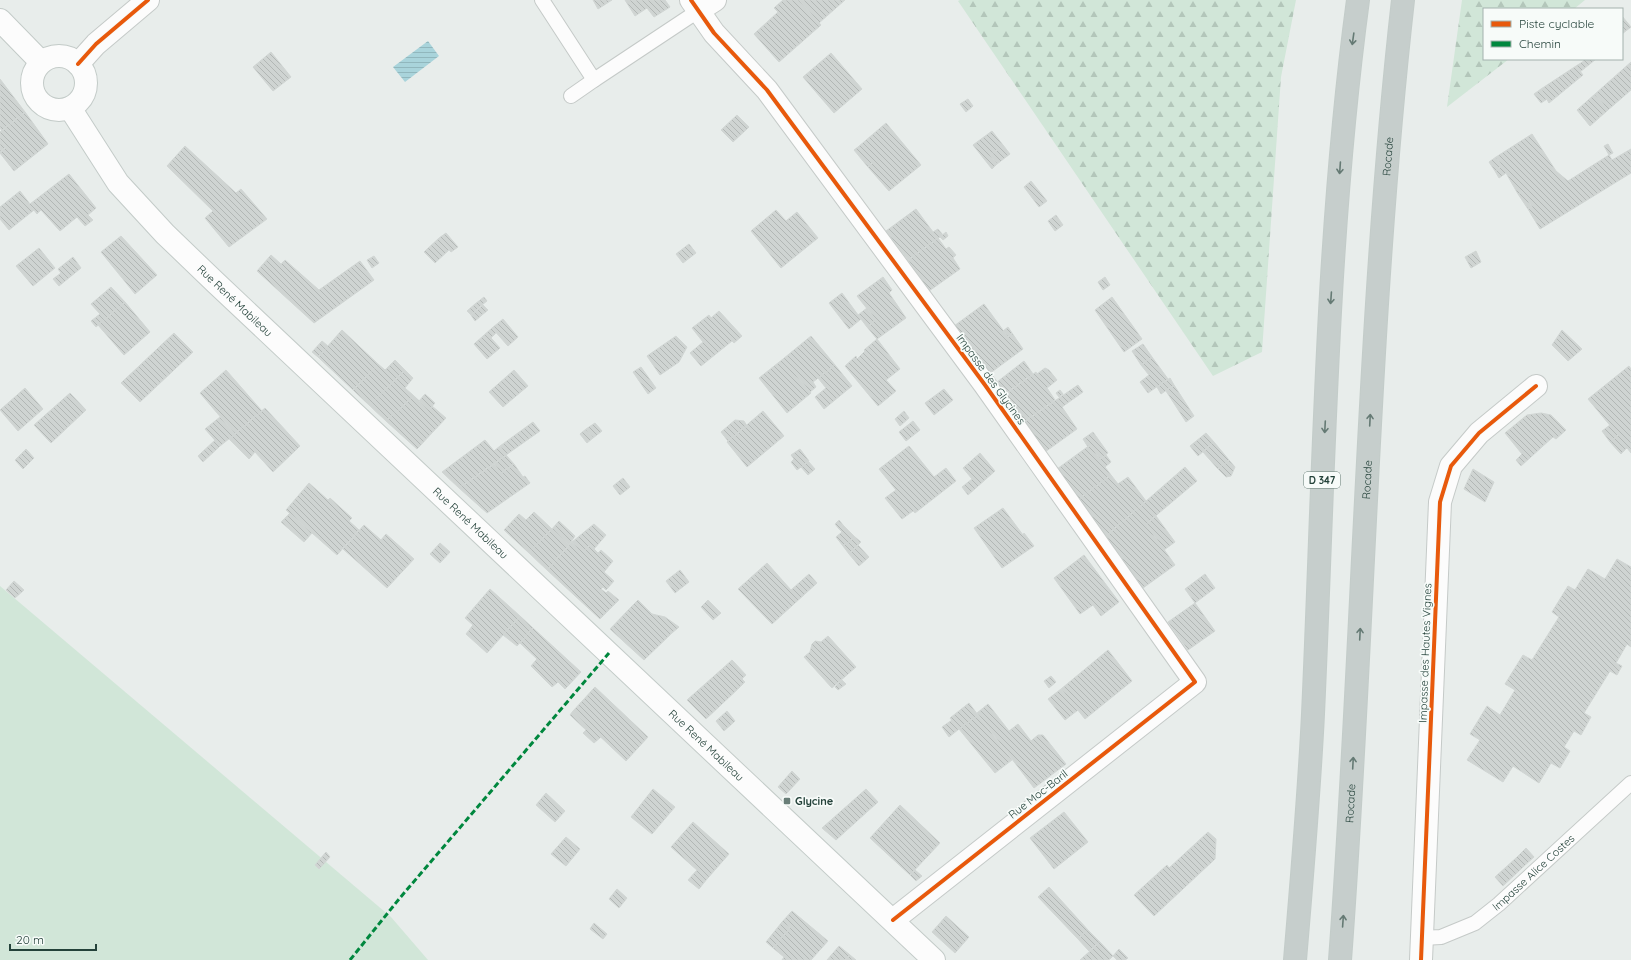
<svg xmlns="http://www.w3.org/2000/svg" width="1631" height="960" font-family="Quicksand,sans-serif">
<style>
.grass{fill:#d1e6d8}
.forest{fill:url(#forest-firs)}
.water{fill:url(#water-rules)}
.building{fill:url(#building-back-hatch);stroke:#d1d6d4}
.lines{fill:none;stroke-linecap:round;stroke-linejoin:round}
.service-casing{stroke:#c5cac8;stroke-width:16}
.minor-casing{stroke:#c5cac8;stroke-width:24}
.secondary-casing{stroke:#c3cbc8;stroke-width:24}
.trunk-casing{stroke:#c3ccc9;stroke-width:24}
.service{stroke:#fcfcfc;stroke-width:14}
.minor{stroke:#fcfcfc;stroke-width:22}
.secondary{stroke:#fcfcfc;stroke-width:22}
.trunk{stroke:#c6cecc;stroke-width:22}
.quiet{stroke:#00873e;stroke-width:3;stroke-dasharray:6 3;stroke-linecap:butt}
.cycleway-casing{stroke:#f7fbf9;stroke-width:6}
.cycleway{stroke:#e8590c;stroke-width:4}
.oneway{stroke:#657a74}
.poi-dot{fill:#697e78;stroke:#f7fbf9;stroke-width:1.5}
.labels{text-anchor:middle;stroke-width:3.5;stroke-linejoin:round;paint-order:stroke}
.shield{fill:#f7fbf9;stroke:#637a73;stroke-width:1}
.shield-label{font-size:10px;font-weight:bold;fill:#24423a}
.street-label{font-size:11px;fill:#24423a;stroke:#f7fbf9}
.poi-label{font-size:11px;font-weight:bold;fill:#24423a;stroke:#f7fbf9;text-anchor:start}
</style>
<defs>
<pattern id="forest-firs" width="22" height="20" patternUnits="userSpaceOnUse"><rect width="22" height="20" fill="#d1e6d8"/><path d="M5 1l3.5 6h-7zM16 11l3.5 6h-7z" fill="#b3c6ba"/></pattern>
<pattern id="water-rules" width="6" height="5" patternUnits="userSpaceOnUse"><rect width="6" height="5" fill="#a9d4db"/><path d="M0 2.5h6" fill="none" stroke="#91b7bd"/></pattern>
<pattern id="building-back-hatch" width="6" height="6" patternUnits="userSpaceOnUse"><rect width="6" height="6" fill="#cfd4d2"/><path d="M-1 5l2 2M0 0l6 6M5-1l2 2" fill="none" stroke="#b2b7b5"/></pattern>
</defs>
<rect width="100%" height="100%" fill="#e8edeb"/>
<!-- grass -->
<path class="grass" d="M0 586 391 917 428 960H0Z"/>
<!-- forest -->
<path class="forest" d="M960 0H1296L1281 77 1262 352 1213 376 958 1Z
M1462 0H1585L1574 9H1484V59H1509L1447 107Z"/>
<!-- water -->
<path class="water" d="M428 41 439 56 405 82 393 67Z"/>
<!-- building -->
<path class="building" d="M593 0H612L598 9Z
M625 0H665L670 7 654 17 647 8 635 16Z
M783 0H799L821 25 779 62 754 34 778 12 774 8Z
M799 0H845L819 23Z
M1622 16 1631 27 1622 34Z
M271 52 291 77 273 91 253 67Z
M831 53 862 89 834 113 803 77Z
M1582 59H1596L1580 72 1576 66 1584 61Z
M1631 62V90L1608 110 1595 94Z
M1576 66 1583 75 1549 103 1541 89Z
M0 79 25 112 2 131 0 128Z
M1541 89 1547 99 1541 103 1534 94Z
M1595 94 1608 110 1590 126 1577 110Z
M968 99 973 106 966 112 960 104Z
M25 112 48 144 14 171 0 153 6 147 0 139V132Z
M737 115 749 127 733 142 721 130Z
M886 123 921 165 889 191 868 167 872 163 858 147Z
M992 131 1010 154 1006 157 999 149 990 155 997 164 992 169 973 145Z
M1532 134 1556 171 1568 181 1609 155 1612 160 1631 149V173L1540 229 1528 209 1532 207 1522 191 1518 194 1506 173 1499 178 1495 171 1502 166 1496 157Z
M0 139 6 147 0 152Z
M1608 144 1613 153 1609 155 1604 146Z
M185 146 236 193 241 189 267 219 229 247 205 218 213 211 167 166Z
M858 147 872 163 868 167 854 150Z
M999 149 1006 157 997 164 990 155Z
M1496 157 1502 166 1495 171 1489 162Z
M69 174 96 208 88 215 93 220 85 226 77 217 60 231 41 210 37 214 34 210 9 230 0 219V207L20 191 30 204Z
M1031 181 1047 201 1039 207 1024 187Z
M1522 191 1532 207 1528 209 1518 194Z
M916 209 933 232 938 229 943 235 908 260 886 231Z
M776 210 786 221 797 212 818 238 781 268 751 231Z
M1056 215 1063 225 1055 231 1048 221Z
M946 232 948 236 943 240 940 237Z
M446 233 458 247 451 252 439 238Z
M121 236 157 275 135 294 101 252Z
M439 238 449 250 435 263 424 252Z
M938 238 946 249 949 247 956 255 953 258 960 269 929 291 908 260Z
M689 244 696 253 683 263 676 254Z
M39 248 55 268 33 286 16 266Z
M1476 251 1481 262 1471 268 1465 257Z
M271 255 281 264 285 260 319 290 360 261 374 280 314 323 257 271Z
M374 256 379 263 372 268 367 260Z
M73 257 81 268 59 286 53 279 61 273 58 269Z
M883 277 892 290 889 293 906 318 877 339 867 327 876 320 857 296Z
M1105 277 1110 285 1103 290 1098 282Z
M111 287 125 302 96 327 91 321 100 314 91 304Z
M842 293 861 319 849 329 829 303Z
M484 297 487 301 478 308 475 304Z
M1112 297 1142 339 1124 352 1095 310Z
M125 302 150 332 124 355 98 325Z
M475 304 478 308 471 315 467 311Z
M984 304 1008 337 1012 333 1023 349 989 374 954 326Z
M483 305 488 310 482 315 477 310Z
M867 308 876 320 867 327 858 315Z
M477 310 482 315 475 321 471 315Z
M719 311 742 336 734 343 732 341 701 366 690 353 703 342 692 328 709 315 711 318Z
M503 319 518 337 508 346 492 328Z
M1008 327 1012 333 1008 337 1003 331Z
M492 328 496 333 491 338 500 348 487 359 474 344Z
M342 330 378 364 353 390 318 357Z
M1562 330 1582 349 1568 361 1552 345Z
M174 333 193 352 140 402 121 383Z
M676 336 687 347 679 362 660 375 647 356Z
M811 336 835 365 813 382 816 387 810 392 783 359Z
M877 339 900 369 886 380 896 391 878 406 845 366 856 356 857 359 865 351 864 350Z
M322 341 328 346 318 357 312 352Z
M1143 344 1152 357 1141 365 1132 351Z
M1152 357 1168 379 1148 393 1140 382 1149 375 1141 365Z
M783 359 811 393 787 413 759 378Z
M395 360 405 370 369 405 353 390 378 364 385 370Z
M1024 361 1033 374 1006 393 997 382Z
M835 365 852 386 824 409 815 397 826 388 818 378Z
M1629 366 1631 369V453L1627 448 1621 454 1610 442 1618 435 1588 399Z
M641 367 656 388 648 394 633 372Z
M1045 368 1049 370 1057 380 1047 388 1055 400 1024 422 1004 395 1036 372 1037 374Z
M226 370 262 411 235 434 200 393Z
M405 370 413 378 405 388 414 396 386 421 369 405Z
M514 370 528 386 503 407 489 392Z
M1170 378 1174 385 1161 394 1157 387Z
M1078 385 1083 392 1062 407 1077 429 1045 452 1024 422Z
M1174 385 1194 416 1186 422 1166 391Z
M25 388 43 409 18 431 0 410Z
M944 389 953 400 934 415 925 403Z
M1060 390 1063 394 1059 397 1056 393Z
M70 393 86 410 51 443 34 425Z
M425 394 435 403 429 410 419 401Z
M414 396 429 410 432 406 446 418 417 449 386 421Z
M265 408 300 446 273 472 237 432Z
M763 411 784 436 747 467 727 442Z
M904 411 909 418 900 426 895 419Z
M1541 413 1551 415 1566 430 1556 439 1553 437 1521 466 1516 460 1522 454 1505 433 1527 415Z
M220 417 235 434 220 446 205 429Z
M735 420 744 421 747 426 728 441 721 432Z
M913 421 920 430 915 434 908 425Z
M533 422 540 431 506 455 500 446Z
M595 423 602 431 593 438 586 429Z
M908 425 915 434 906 441 899 432Z
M1610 425 1618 435 1610 442 1602 431Z
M586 429 593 438 587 443 580 434Z
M237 432 255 452 249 459 229 439Z
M1093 432 1108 453 1100 459 1090 445 1088 447 1083 439Z
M1206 433 1214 442 1198 456 1190 446Z
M215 440 220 446 203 462 198 456Z
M485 440 494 451 500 446 506 455 459 488 442 472Z
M1214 442 1229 460 1218 469 1203 452Z
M1090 445 1100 459 1106 455 1111 462 1105 467 1111 475 1079 499 1057 469Z
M909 446 934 477 946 468 956 481 915 513 913 511 902 519 885 498 896 490 879 469Z
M26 449 34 458 23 469 15 460Z
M800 449 809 461 797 470 791 462 794 459 791 455Z
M980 453 995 471 968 495 962 487 972 479 963 468Z
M506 455 514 464 501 473 494 464Z
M1229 460 1235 467 1231 476 1226 477 1218 469Z
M808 461 815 469 808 475 801 467Z
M494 464 501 473 514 464 523 477 525 476 530 483 487 513 459 488Z
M1185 467 1197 481 1146 524 1175 565 1143 588 1106 536Z
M1473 469 1494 482 1485 502 1464 489Z
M1111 475 1118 484 1128 477 1146 501 1106 536 1079 499Z
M623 478 630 487 620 495 613 486Z
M309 483 328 500 330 498 352 518 349 521 359 530 337 555 286 510Z
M1003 508 1023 535 1024 533 1034 546 1002 568 974 528Z
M534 512 552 529 529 553 504 530 519 514 526 520Z
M290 513 312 533 304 542 281 522Z
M1156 516 1175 542 1164 550 1146 524Z
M839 520 843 525 839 529 835 524Z
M559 521 575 536 569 545 552 529Z
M594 524 606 535 594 549 590 545 584 552 572 542Z
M364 525 381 540 386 534 414 559 387 588 343 549Z
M843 525 855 537 843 546 836 537 842 532 839 529Z
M552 529 569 545 547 570 529 553Z
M855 537 861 542 849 554 843 546Z
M572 542 584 552 590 545 598 553 601 550 613 561 604 572 614 581 606 590 603 587 601 589 606 593 608 591 619 600 600 619 547 570Z
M440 543 450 552 440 563 430 554Z
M858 545 869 557 859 566 849 554Z
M1084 555 1119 602 1101 616 1093 605 1080 614 1054 578Z
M1617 559 1631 567V647L1627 644 1616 663 1622 666 1617 675 1610 671 1584 713 1591 717 1581 735 1574 731 1564 747 1570 751 1560 768 1551 763 1539 783 1513 766 1503 782 1467 760 1480 740 1470 734 1487 706 1500 715 1515 690 1505 684 1523 655 1532 660 1559 617 1552 612 1568 586 1575 590 1588 569 1605 579Z
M767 563 791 590 809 574 817 583 772 624 738 589Z
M680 570 689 582 680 589 671 577Z
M1205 574 1215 588 1195 603 1185 589Z
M671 577 680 589 675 593 666 581Z
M14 581 24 590 15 598 6 590Z
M490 589 520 616 487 653 466 634 473 625 465 618Z
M638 600 652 614 649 617 635 603Z
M708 600 721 613 713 620 701 607Z
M635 603 649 617 652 614 672 633 644 660 610 629Z
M1195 603 1215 631 1188 650 1168 622Z
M652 614 665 617 679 627 672 633Z
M520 616 533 628 517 646 503 635Z
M533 628 581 672 565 689 558 682 552 687 531 666 537 659 520 643Z
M828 636 856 667 832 688 804 657 810 652 812 644 815 641 821 642Z
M1108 650 1132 681 1085 719 1061 689Z
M732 660 746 675 742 679 745 682 739 688 722 669Z
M722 669 739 688 706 719 687 700Z
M1051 676 1056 682 1049 688 1044 681Z
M842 680 846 684 838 690 835 687Z
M595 687 648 737 626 761 573 711Z
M1061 689 1078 710 1065 720 1048 699Z
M969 703 978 715 959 729 950 718Z
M988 704 1009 731 1018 724 1031 741 1038 735H1043L1066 764 1034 788 977 713Z
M573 711 601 737 594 743 583 733 586 730 570 715Z
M727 711 735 721 724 731 716 721Z
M978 715 1012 760 995 773 959 729Z
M952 720 959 729 949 737 942 727Z
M792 771 800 779 786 794 778 787Z
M653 789 675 807 652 834 631 817Z
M866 789 878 802 836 840 822 828Z
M546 793 565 811 555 822 536 805Z
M900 805 940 843 910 875 870 838Z
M1064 812 1088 842 1054 869 1030 838Z
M693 822 729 854 707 879 671 847Z
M1208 832 1216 839 1215 859 1154 916 1134 895 1167 865 1169 868Z
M566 837 580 849 566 866 551 854Z
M1526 848 1534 857 1523 867 1516 858Z
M326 852 330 857 319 869 315 865Z
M1516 858 1523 867 1503 886 1495 877Z
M697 870 707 879 699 889 688 880Z
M915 870 922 876 916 881 910 875Z
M1049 887 1088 930 1078 939 1038 897Z
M617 889 627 898 619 908 609 899Z
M792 911 828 941 811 960H782L784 957 773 948 790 928 782 922Z
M946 916 969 937 955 953 932 932Z
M782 922 790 928 773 948 766 942Z
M594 923 607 934 603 939 590 929Z
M1088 930 1100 942 1089 951 1078 939Z
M1100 942 1113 956 1109 960H1080Z
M839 946 850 955 845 960H827Z
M1119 949 1128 958 1125 960H1117L1113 956Z
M850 955 856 960H845Z"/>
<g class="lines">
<defs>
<g id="service">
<path d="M542 0 594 80 698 11"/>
<path d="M571 96 594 80"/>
<path id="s1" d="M1422 938 1441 937 1475 923 1499 904 1631 783"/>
</g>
<path id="minor" d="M691 0 714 33 767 90 985 385 1195 682 893 920
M698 11 715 0
M78 64 96 44 148 0
M1421 960 1440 502 1451 466 1479 433 1536 386"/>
<g id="secondary">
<path d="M0 20 41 62"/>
<circle cx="59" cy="83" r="27"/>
<path id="s2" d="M70 108 118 183 165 234 216 283 934 960"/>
</g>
<g id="trunk">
<path d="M1295 960C1302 878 1309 796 1313 714 1324 476 1326 237 1358 0"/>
<path id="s3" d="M1340 960C1364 640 1367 319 1403 0"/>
</g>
</defs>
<!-- service casing -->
<use href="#service" class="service-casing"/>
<!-- minor casing -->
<use href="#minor" class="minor-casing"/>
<!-- secondary casing -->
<use href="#secondary" class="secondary-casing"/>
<!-- trunk casing -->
<use href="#trunk" class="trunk-casing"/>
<!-- service -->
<use href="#service" class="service"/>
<!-- minor -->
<use href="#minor" class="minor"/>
<!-- secondary -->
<use href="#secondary" class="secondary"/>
<!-- trunk -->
<use href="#trunk" class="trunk"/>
<!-- quiet -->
<path class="quiet" d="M350 960 399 899 609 653"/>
<defs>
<path id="cycleway" d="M691 0 714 33 767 90 985 385 1195 682 893 920
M78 64 96 44 148 0
M1421 960 1440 502 1451 466 1479 433 1536 386"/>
</defs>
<!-- cycleway casing -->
<use href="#cycleway" class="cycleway-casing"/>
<!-- cycleway -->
<use href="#cycleway" class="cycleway"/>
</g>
<!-- one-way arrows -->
<defs><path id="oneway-shaft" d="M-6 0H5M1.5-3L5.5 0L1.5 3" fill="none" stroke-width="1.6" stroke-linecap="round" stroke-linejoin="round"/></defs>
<g class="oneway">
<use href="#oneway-shaft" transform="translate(1353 39) rotate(98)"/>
<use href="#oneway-shaft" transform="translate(1340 168) rotate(94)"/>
<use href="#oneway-shaft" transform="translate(1331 298) rotate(94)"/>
<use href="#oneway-shaft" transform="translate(1370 420) rotate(-87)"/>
<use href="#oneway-shaft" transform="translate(1325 427) rotate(93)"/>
<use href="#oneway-shaft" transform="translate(1360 634) rotate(-87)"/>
<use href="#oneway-shaft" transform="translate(1353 763) rotate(-87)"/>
<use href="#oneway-shaft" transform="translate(1343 921) rotate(-86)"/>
</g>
<!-- markers -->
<rect class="poi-dot" x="783" y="797" width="8" height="8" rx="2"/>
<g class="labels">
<!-- shield labels -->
<rect class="shield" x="1304" y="472" width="36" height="16" rx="3"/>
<g class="shield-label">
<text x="1322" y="484">D 347</text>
</g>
<!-- street labels -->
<g class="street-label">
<text dy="4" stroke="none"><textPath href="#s3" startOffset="805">Rocade</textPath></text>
<text dy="4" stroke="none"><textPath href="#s2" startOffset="255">Rue René Mabileau</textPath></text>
<text transform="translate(991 379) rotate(54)" y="4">Impasse des Glycines</text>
<text dy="4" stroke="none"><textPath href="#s3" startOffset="481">Rocade</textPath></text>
<text dy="4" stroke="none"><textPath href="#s2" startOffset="579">Rue René Mabileau</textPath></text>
<text transform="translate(1425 653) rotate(-88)" y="4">Impasse des Hautes Vignes</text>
<text dy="4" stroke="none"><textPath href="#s2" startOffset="903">Rue René Mabileau</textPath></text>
<text transform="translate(1038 794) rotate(-38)" y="4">Rue Moc-Baril</text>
<text dy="4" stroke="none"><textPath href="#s3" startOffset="157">Rocade</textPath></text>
<text dy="4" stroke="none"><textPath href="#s1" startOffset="133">Impasse Alice Costes</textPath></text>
</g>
<!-- poi labels -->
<g class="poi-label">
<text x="795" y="805">Glycine</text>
</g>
</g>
<!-- legend -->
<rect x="1483" y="8" width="140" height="52" fill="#f7fbf9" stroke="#a3b1ad"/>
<rect x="1491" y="21" width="20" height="6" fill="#e8590c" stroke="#a3b1ad"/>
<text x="1519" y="28" font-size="12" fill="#24423a">Piste cyclable</text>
<rect x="1491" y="41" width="20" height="6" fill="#00873e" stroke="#a3b1ad"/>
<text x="1519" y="48" font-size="12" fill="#24423a">Chemin</text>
<!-- scale -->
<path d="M10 944v6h86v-6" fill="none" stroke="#24423a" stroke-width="2"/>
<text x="16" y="944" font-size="12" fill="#24423a" stroke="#f7fbf9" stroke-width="3" paint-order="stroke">20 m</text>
</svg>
